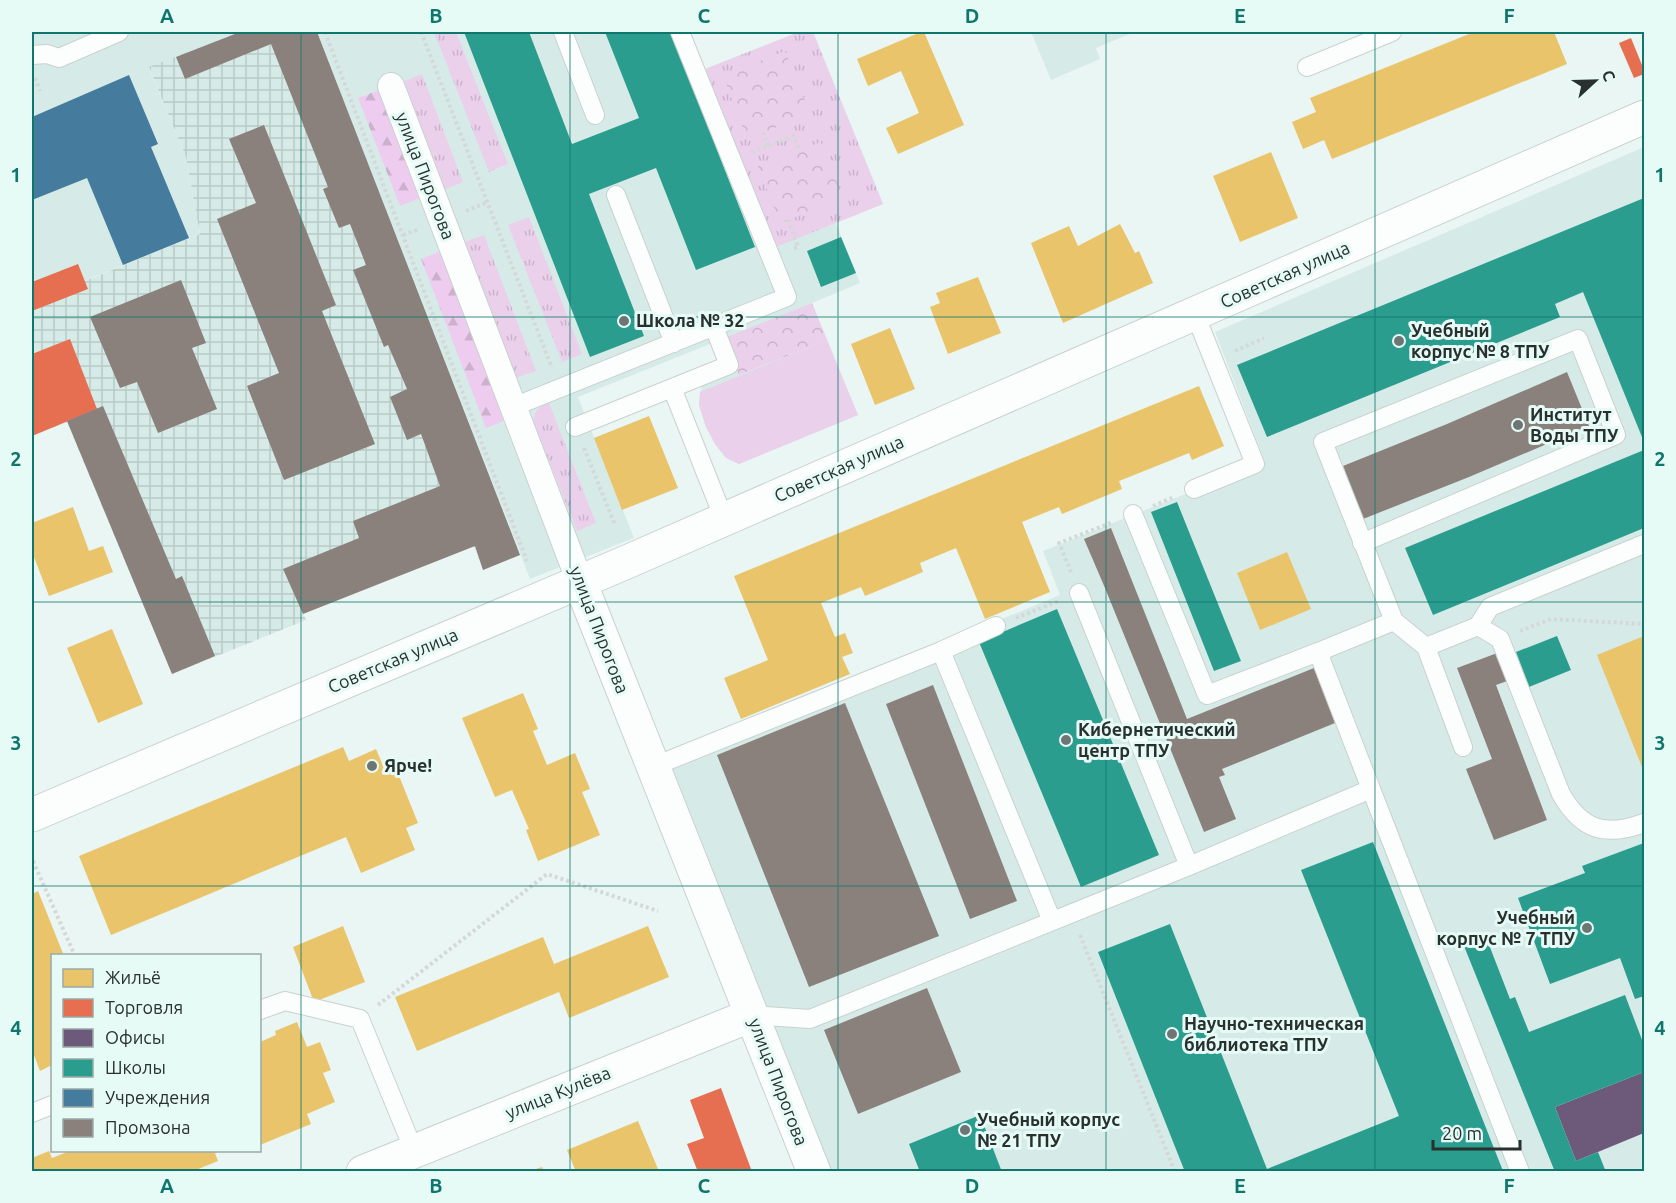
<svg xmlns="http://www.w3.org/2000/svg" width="1676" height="1203" font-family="Ubuntu,sans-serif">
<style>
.built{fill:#d6ebe7}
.industrial{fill:url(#industrial-grid)}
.grass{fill:url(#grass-tufts)}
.forest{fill:url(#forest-firs)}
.park{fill:url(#park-crowns)}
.garden{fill:#ebd0ec}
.homes{fill:#e9c46a}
.shops{fill:#e76f51}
.offices{fill:#6d597a}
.schools{fill:#2a9d8f}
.public{fill:#457b9d}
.industry{fill:#8a817c}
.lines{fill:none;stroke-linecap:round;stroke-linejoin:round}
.service-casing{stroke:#c8d2cf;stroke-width:20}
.pedestrian-casing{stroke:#c8d2cf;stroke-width:28}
.minor-casing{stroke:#c8d2cf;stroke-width:35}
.tertiary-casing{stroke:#c8d2cf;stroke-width:35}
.path{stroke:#d5d8d8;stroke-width:4;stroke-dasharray:3 3;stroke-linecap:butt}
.service{stroke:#fcfefd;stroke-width:18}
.pedestrian{stroke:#fcfefd;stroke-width:26}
.minor{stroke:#fcfefd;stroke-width:33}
.tertiary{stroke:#fcfefd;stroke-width:33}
.grid{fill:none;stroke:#0f766e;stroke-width:1.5;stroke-opacity:0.55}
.poi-dot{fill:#6d7674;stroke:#e6faf6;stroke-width:2}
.labels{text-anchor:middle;stroke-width:6;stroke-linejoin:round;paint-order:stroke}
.street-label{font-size:18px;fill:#29312f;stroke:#e6faf6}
.poi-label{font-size:18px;font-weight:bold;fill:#29312f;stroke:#e6faf6;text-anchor:start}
.neatline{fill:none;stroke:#0f766e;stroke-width:2}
.grid-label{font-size:20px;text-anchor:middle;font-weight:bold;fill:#0f766e}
</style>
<defs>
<pattern id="industrial-grid" width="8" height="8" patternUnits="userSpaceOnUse" patternTransform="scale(1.5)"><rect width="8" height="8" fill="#d6ebe7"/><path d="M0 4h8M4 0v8" fill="none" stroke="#b8cac6"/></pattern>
<pattern id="grass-tufts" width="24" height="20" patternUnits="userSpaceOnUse" patternTransform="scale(1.5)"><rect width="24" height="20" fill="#ebd0ec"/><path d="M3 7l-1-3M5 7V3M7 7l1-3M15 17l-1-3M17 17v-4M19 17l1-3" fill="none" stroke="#cab3cb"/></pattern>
<pattern id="forest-firs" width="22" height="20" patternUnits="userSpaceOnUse" patternTransform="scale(1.5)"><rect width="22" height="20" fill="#eeccef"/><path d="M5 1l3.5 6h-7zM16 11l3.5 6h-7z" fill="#ccb0cd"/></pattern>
<pattern id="park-crowns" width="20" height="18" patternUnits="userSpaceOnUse" patternTransform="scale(1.5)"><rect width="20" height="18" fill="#ebd0ec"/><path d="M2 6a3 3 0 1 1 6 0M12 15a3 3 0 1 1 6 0" fill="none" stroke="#cab3cb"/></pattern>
</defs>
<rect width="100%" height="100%" fill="#eaf6f3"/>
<!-- built -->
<path class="built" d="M32 32H240L149 68 186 157 200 234 84 281 78 264 32 282Z
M317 32H690L705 69 799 32H813L883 204 836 223 860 283 812 303 858 415 739 464 726 458 715 444 706 427 699 405 700 392 704 381 719 372 715 342 578 397 634 538 530 579Z
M1031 32H1135L1096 48 1100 59 1051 80Z
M1644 147V1171H829L668 757 1060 595 1043 551 1265 462 1215 332Z"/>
<!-- industrial -->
<path class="industrial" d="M240 32H317L520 555 483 570 474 546 303 613 306 620 172 674 67 422 32 436V282L78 264 85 281 200 234 186 157 149 67Z"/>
<!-- grass -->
<path class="grass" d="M434 32H456L508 164 489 172Z
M799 32H813L883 204 776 247 705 69Z
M422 74 463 182 444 190 402 82Z
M529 217 582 354 562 362 508 225Z
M484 235 536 371 516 378 464 242Z
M549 403 596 523 577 531 534 423C533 411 539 407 549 403Z"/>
<!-- forest -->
<path class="forest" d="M382 89 423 197 400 206 358 98Z
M444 250 509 419 486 428 421 259Z"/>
<!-- park -->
<path class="park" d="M785 51 810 114 747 139 723 75Z
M821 142 843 199 780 223 758 166Z
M812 303 827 340 739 375 724 338Z"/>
<!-- garden -->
<path class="garden" d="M827 340 858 415 739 464 726 458 715 444 706 427 699 405 700 392Z"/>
<!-- homes -->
<path class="homes" d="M921 32H924L964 125 898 154 886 128 919 113 901 71 868 86 857 59Z
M1474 32H1554L1567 64 1332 159 1324 140 1303 149 1292 122 1316 112 1310 98Z
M1271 152 1298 218 1240 242 1213 176Z
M1120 224 1135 253 1139 251 1153 283 1063 323 1031 243 1069 226 1078 246Z
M978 277 1001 333 948 354 930 307 940 303 936 293Z
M890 328 915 389 875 405 851 344Z
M1199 386 1224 446 1192 460 1189 453 1119 481 1122 489 1062 514 1059 507 1022 522 1050 592 985 619 956 548 920 563 923 572 865 596 861 587 821 603 835 637 845 633 853 653 842 657 850 674 741 719 724 678 768 660 734 576Z
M649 416 678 488 622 510 594 438Z
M73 507 89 551 103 546 113 572 49 596 34 557H32V523Z
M1287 552 1311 609 1260 630 1237 573Z
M112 629 143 704 98 723 67 648Z
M1644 636V772L1597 655Z
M523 693 538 729 533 731 547 765 575 753 590 789 582 792 600 835 538 861 526 830 529 829 512 790 495 797 462 718Z
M343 747 349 761 376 749 387 775 397 771 418 823 406 828 415 850 361 873 346 837 111 935 79 856Z
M38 891 64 956H52V1065L40 1071 32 1050V894Z
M343 926 365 982 314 1002 293 947Z
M648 926 669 977 569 1018 559 992 417 1051 395 997 543 937 554 964Z
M297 1022 307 1047 320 1042 331 1070 323 1073 335 1102 307 1114 311 1124 260 1145V1042L276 1035 275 1031Z
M638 1121 658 1169 651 1172H576L567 1150Z
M72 1150H220V1151L215 1153 218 1161 191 1172H32V1158L49 1151 52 1158Z
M542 1167 544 1172H530V1171Z"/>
<!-- shops -->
<path class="shops" d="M1631 38 1644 70V74L1634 78 1619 43Z
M78 264 88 289 32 311V282Z
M70 339 97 409 32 436V354Z
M721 1088 751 1169 745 1172H698L687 1144 704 1138 690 1100Z"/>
<!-- offices -->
<path class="offices" d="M1644 1072V1133L1576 1161 1555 1107Z"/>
<!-- schools -->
<path class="schools" d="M464 32H529L572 144 639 118 605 32H671L755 247 696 270 656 168 589 194 644 336 590 357Z
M1644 198V442L1583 292 1555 304 1560 317 1267 437 1237 365Z
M841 237 856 273 821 287 807 251Z
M1644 450V528L1433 615 1405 548Z
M1177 502 1241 661 1214 671 1151 512Z
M1057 609 1159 855 1081 887 979 642Z
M1557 636 1571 670 1529 687 1516 652Z
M1373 842 1503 1171 1185 1172 1098 952 1170 924 1267 1169 1399 1116 1301 870Z
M1644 843V996L1635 999 1620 958 1550 984 1518 898 1585 873 1582 866Z
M1486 937 1510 999 1515 997 1529 1032 1625 995 1644 1045V1072L1555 1107 1576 1161 1598 1152 1606 1172H1555L1464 946Z
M980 1115 1002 1172H920L909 1144Z"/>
<!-- public -->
<path class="public" d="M129 75 158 144 151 147 189 238 123 265 87 178 32 200V117Z"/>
<!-- industry -->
<path class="industry" d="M240 32H317L520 555 483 570 475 546 303 614 283 569 359 538 353 521 440 486 421 434 407 440 390 397 407 389 388 345 384 347 353 270 366 265 350 224 339 228 323 189 328 187 271 44 185 79 176 57Z
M264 125 336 305 322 311 375 444 284 480 247 386 279 373 217 219 256 203 229 139Z
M181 280 206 343 192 348 217 409 158 433 137 382 120 388 90 317Z
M1567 372 1589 426 1469 477 1363 519 1343 466 1447 424Z
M103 406 176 579 182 576 215 656 172 674 67 421Z
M1111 528 1187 719 1314 668 1335 723 1222 769 1225 775 1219 777 1236 819 1204 832 1105 588 1084 539Z
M1500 652 1510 680 1496 685 1547 820 1494 840 1466 769 1492 759 1457 668Z
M933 685 1017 901 970 919 886 704Z
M845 703 939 936 809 987 717 755Z
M927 988 961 1072 858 1114 824 1030Z"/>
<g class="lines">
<defs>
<path id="service" d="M563 32 595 115
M32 55 47 54 59 58 119 32
M1307 67 1392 32
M616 195 674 343
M672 388 724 519
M513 407 787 297 680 32
M575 427 729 365 714 327
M1194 489 1255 464 1195 314
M1133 514 1207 695 1318 652
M1362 543 1616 435 1578 339 1323 442 1394 621 1426 647 1478 626 1500 639 1561 794C1582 831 1606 837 1644 823
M1079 593 1189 866
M1478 626 1490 607 1644 544
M1426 647 1463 747
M941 651 1052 921
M652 767 941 651 996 626
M1371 789 1318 652 1394 621
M260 1010 285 1001 360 1019 414 1151
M752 1015 810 1019 1189 866 1371 789 1520 1172
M32 1113 52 1105"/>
<path id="pedestrian" d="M391 86 580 582"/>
<path id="minor" d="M580 582 814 1172
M363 1172 752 1015"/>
<path id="tertiary" d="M32 815 629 561 1644 117"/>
</defs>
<!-- service casing -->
<use href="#service" class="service-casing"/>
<!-- pedestrian casing -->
<use href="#pedestrian" class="pedestrian-casing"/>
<!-- minor casing -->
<use href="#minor" class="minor-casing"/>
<!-- tertiary casing -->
<use href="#tertiary" class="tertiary-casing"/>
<!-- path -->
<path class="path" d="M325 32 527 561
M421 32 552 368
M35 78 40 91
M763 132 768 146
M752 152 793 136 799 150
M466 211 488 202
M788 220 798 247 792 249
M403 235 417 230
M1235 351 1264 338
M584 448 615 525
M1153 506 1174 497
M1071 572 1059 543 1113 522
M1016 618 1059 601
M1520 631 1551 619 1644 624
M33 861 75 956
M1080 935 1175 1172
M378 1005 547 874 658 911"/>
<!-- service -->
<use href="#service" class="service"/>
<!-- pedestrian -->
<use href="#pedestrian" class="pedestrian"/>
<!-- minor -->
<use href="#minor" class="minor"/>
<!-- tertiary -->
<use href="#tertiary" class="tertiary"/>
</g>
<!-- grid -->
<path class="grid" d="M301 32V1172M570 32V1172M838 32V1172M1106 32V1172M1375 32V1172M32 317H1644M32 602H1644M32 886H1644"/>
<!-- markers -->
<g class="poi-dot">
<circle cx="624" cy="321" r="6"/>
<circle cx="1399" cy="341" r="6"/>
<circle cx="1518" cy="425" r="6"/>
<circle cx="1066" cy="740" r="6"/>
<circle cx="372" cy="766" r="6"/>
<circle cx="1587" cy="928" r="6"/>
<circle cx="1172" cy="1034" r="6"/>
<circle cx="965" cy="1130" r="6"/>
</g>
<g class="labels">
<!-- street labels -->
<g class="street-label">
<text transform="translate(425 176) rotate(69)" y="6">улица Пирогова</text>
<text transform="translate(1285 275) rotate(-24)" y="6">Советская улица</text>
<text transform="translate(839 469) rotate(-24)" y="6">Советская улица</text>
<text transform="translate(599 630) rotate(69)" y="6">улица Пирогова</text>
<text transform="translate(393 661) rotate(-23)" y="6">Советская улица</text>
<text transform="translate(778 1082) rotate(69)" y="6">улица Пирогова</text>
<text transform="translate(558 1093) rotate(-22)" y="6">улица Кулёва</text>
</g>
<!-- poi labels -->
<g class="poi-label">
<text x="636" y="327">Школа № 32</text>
<text x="1411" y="337">Учебный<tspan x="1411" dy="21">корпус № 8 ТПУ</tspan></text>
<text x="1530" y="421">Институт<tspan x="1530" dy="21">Воды ТПУ</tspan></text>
<text x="1078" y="736">Кибернетический<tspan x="1078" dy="21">центр ТПУ</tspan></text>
<text x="384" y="772">Ярче!</text>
<text x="1575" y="924" text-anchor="end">Учебный<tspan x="1575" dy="21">корпус № 7 ТПУ</tspan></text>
<text x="1184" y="1030">Научно-техническая<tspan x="1184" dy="21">библиотека ТПУ</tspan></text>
<text x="977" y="1126">Учебный корпус<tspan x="977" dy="21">№ 21 ТПУ</tspan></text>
</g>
</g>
<!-- border -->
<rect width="1676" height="1203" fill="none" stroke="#e6faf6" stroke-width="66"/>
<!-- legend -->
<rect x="51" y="954" width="210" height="198" fill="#e6faf6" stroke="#9aaaa6" stroke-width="1.5"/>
<rect x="63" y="969" width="30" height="18" fill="#e9c46a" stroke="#9aaaa6" stroke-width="1.5"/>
<text x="105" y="984" font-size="18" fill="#29312f">Жильё</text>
<rect x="63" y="999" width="30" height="18" fill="#e76f51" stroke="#9aaaa6" stroke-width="1.5"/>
<text x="105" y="1014" font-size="18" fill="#29312f">Торговля</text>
<rect x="63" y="1029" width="30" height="18" fill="#6d597a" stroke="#9aaaa6" stroke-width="1.5"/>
<text x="105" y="1044" font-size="18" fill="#29312f">Офисы</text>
<rect x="63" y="1059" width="30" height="18" fill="#2a9d8f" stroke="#9aaaa6" stroke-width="1.5"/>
<text x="105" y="1074" font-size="18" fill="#29312f">Школы</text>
<rect x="63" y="1089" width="30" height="18" fill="#457b9d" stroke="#9aaaa6" stroke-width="1.5"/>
<text x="105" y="1104" font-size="18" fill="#29312f">Учреждения</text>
<rect x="63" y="1119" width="30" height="18" fill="#8a817c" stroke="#9aaaa6" stroke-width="1.5"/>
<text x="105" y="1134" font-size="18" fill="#29312f">Промзона</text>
<!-- north arrow -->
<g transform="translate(1595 81) rotate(68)" stroke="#e6faf6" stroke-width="4.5" paint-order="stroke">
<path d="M0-4.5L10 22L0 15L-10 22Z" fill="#29312f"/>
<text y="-9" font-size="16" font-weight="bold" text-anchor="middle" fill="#29312f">С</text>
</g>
<!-- scale -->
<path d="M1433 1140v9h87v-9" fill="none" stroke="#29312f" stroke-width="3"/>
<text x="1442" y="1140" font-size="18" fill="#29312f" stroke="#e6faf6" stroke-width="4.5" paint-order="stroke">20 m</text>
<rect x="33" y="33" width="1610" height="1137" class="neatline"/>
<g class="grid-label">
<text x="167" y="23">A</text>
<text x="436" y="23">B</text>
<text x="704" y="23">C</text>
<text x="972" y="23">D</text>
<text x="1240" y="23">E</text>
<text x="1509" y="23">F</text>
<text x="16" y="182">1</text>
<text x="1660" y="182">1</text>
<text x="16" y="466">2</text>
<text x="1660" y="466">2</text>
<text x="16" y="750">3</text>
<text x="1660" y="750">3</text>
<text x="16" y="1035">4</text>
<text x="1660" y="1035">4</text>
<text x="167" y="1193">A</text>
<text x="436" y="1193">B</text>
<text x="704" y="1193">C</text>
<text x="972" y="1193">D</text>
<text x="1240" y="1193">E</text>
<text x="1509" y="1193">F</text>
</g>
</svg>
